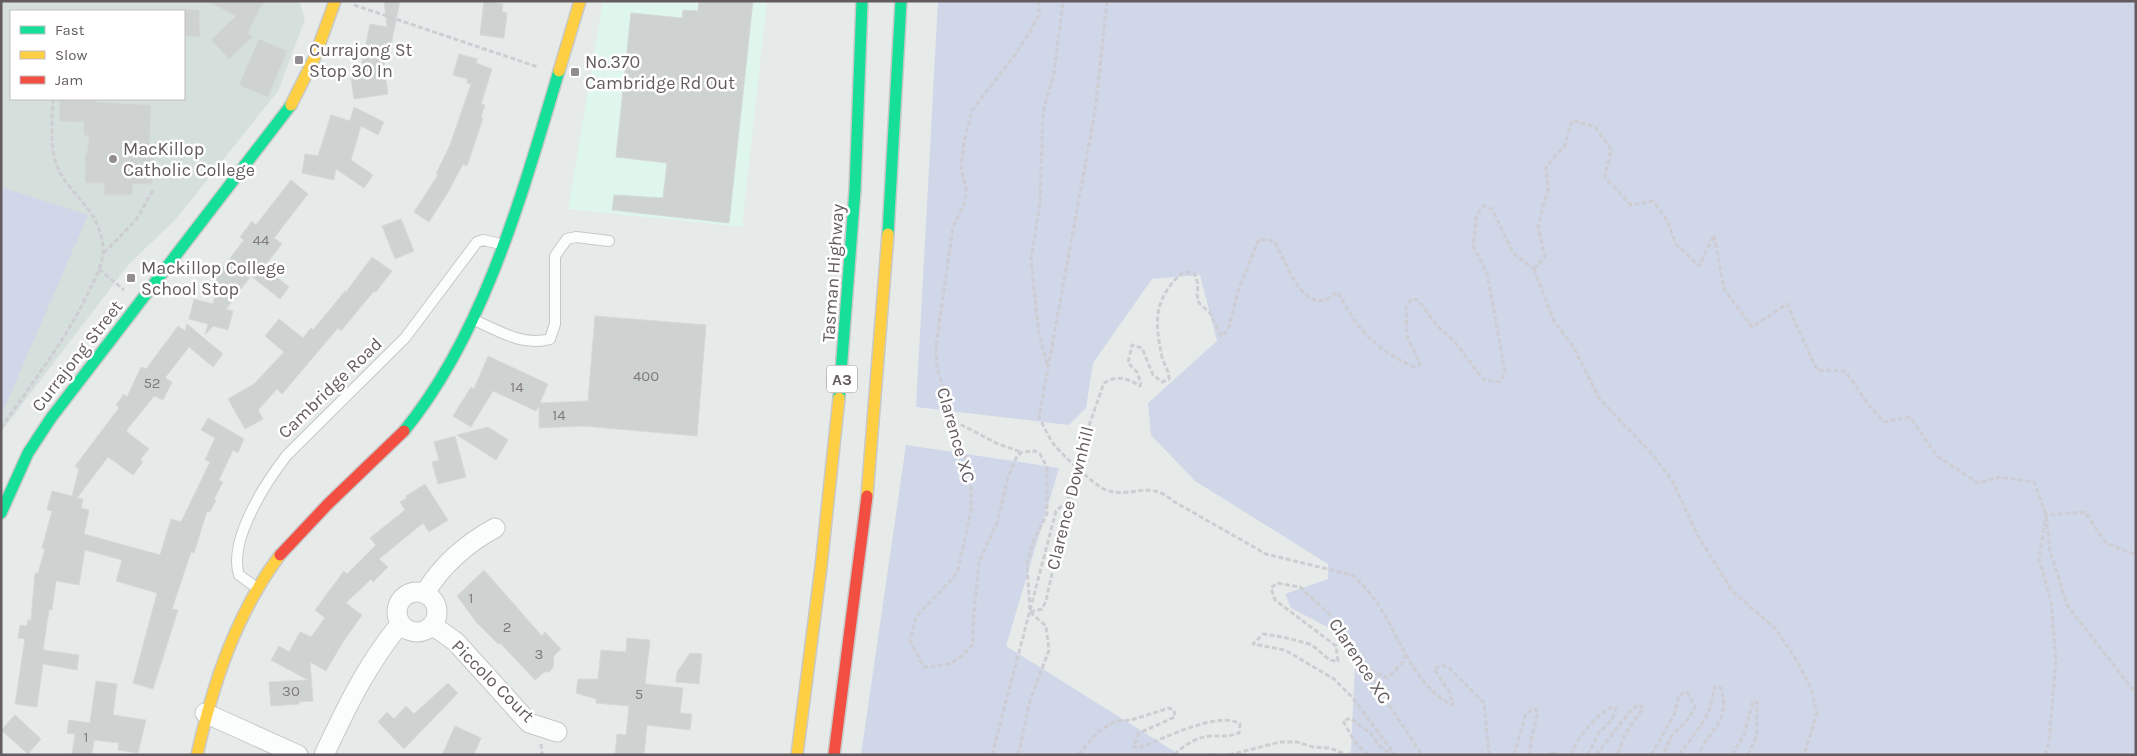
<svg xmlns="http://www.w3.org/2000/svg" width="2137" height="756" font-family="Karla,sans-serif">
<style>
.commercial{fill:#def6ec}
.education{fill:#d5dfdb;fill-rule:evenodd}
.green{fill:#d0d7e8}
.building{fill:#ced2d0;stroke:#d5dad8}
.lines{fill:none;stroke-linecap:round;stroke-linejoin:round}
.lane-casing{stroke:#c6c8c7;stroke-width:12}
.street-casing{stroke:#c6c8c7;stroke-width:21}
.fast-casing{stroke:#c8c8c8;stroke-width:14}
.slow-casing{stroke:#c8c8c8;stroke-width:14}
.jam-casing{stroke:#c8c8c8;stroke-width:14}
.path{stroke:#cecdd4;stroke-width:3;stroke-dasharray:5 2.5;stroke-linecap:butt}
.lane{stroke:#fbfcfc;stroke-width:10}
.street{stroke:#fbfcfc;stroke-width:19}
.fast{stroke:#16e098;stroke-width:11}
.slow{stroke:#ffcf43;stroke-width:11}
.jam{stroke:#f24e42;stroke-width:11}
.poi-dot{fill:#928d91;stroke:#fff;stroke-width:2}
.labels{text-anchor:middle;stroke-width:5;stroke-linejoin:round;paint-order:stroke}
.number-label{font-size:15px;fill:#807a7e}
.shield{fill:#fff;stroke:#928c90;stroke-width:1}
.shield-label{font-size:16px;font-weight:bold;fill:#645b61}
.poi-label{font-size:18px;fill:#645b61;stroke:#fff;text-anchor:start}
.street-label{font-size:18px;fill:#645b61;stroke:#fff}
</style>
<rect width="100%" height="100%" fill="#e6ebe9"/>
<!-- commercial -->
<path class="commercial" d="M603 1H767L742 227 568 209Z"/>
<!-- education -->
<path class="education" d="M1 1H296L300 3 305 19 278 91 176 219 129 264 1 432ZM11 11H184V99H11Z"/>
<!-- green -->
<path class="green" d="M938 1H2136V755H1346L1351 751 1356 642 1291 608 1285 594 1328 579V564L1195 481 1151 435 1148 403 1217 341 1200 275 1152 279 1093 363 1086 408 1069 425 916 407Z
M1 187 88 215 1 416Z
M906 445 1059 468 1006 646 1180 755H861Z"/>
<!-- building -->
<path class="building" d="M207 1H264L247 34 253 36 229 59 211 40 236 16Z
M384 1H400L391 45 388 44 384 66 388 94 354 99 351 78 359 77 370 24 387 27Z
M484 1 503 4 502 12 507 13 504 38 480 35Z
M699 1H753L729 223 612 210 614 195 663 198 667 163 616 157 631 13 682 18 683 10 698 11Z
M184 9 199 10 200 37 184 36Z
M259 39 287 51 268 97 239 85Z
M459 54 477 59 476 63 492 69 481 104 485 105 481 117 483 118 467 166 463 164 447 194 429 222 414 212 438 175 436 174 450 145 471 84 467 83V79L453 75Z
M60 99H95V102L151 105 149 158H154L152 184H133L132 195H104V183H85V156L87 153 89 136 84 135V122L59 121Z
M354 107 384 122 378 135 361 126 351 160 373 175 364 188 336 169 334 180 302 173 305 154 318 156 331 115 350 121Z
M291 180 308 194 274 238 282 244 264 267 289 287 280 299 251 276 226 309 233 311 228 330 213 326 205 335 208 324 189 319 194 299 213 304 219 283 214 279 244 240 240 237 252 221 256 225Z
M401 219 414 251 395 259 382 226Z
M372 257 392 271 376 292 374 291 341 331 338 328 282 394 277 389 258 410 263 419 245 429 228 399 254 384 284 352 265 336 279 319 303 338 311 328 313 330 345 291 346 292Z
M595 316 706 325 697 436 583 426 539 428V406L536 411 493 391 471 427 453 416 471 387 474 389 488 356 548 384 540 403 588 401Z
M187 324 223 354 213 367 189 347 165 378 172 382 163 400 154 396 126 431 149 449 140 460 143 462 133 475 108 457 77 498 83 499 81 508 89 510 84 534 160 555 171 519 181 522 210 462 205 460 215 438 201 430 208 418 244 439 238 453 233 450 219 480 223 482 214 499 216 500 210 512 207 511 194 553 191 552 172 609 178 610 153 689 133 683 157 593 116 581 122 560 85 550 79 585 56 581 52 610H49L43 650 79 655 77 670 43 664 37 707 15 704 25 639 18 638 20 625 27 626 28 620H31L35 573H38L45 549 42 548 52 511 47 510 52 491 72 496 79 469 75 466 119 408 116 405 124 394 127 397 141 367 146 369 178 326 185 331Z
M488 427 508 440 496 460 457 435Z
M455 436 466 477 438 484 432 462 439 460 434 442Z
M425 484 448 520 429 532 423 523 379 559 388 567 373 582 371 579 346 603 362 615 343 642 326 671 310 662 313 701 299 702V704L271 706 269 682 308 680 271 660 279 646 289 652 300 632 311 637 325 618 315 610 344 571 347 574 376 545 370 538 405 510 400 502 407 498 406 496Z
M484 570 542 636 545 632 561 649 554 656 553 668 549 672H544L535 680 500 643 498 644 477 623 457 596Z
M627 638 650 640 645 684 683 688 680 713 692 714 690 730 647 725 644 755H615L617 734 626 735 629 706 596 703V699L576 693 578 679H598L601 650 626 652Z
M690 653 702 654 699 684 676 682 677 672Z
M96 681 117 684 113 715 146 720 138 753 118 750 119 743 94 740 92 755H72L75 734 67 733 69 720 90 723Z
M448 683 458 693 404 749 378 722 387 712 394 719 406 706 414 714Z
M15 715 41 739 28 754 1 730Z
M455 726 481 738 474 755H442Z"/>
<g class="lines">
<defs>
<path id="lane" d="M472 319C497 330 523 347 550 339L555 324V256L567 239 576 237 609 241
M257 588 239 575C228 540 266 482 287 455L405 338 477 242 483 240 501 244"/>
<path id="street" d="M397 612a20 20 0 1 1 40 0a20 20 0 1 1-40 0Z
M425 593C441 566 467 543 495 528
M432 625 456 642 529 723 557 732
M205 713 298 755
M324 755C347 706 366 666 400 624"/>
<path id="fast" d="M888 234 901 1
M839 398 855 190 862 1
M404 431C485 332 523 191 559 71
M1 513 28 453 51 418 291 105"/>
<path id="slow" d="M559 71 580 1
M291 105 314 59 335 1
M867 496 888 234
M197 755C213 683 236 614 280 555
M797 755 821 567 839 398"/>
<path id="jam" d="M280 555 328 504 404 431
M834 755 867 496"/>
</defs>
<!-- lane casing -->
<use href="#lane" class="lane-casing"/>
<!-- street casing -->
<use href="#street" class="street-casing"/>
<!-- fast casing -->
<use href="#fast" class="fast-casing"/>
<!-- slow casing -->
<use href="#slow" class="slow-casing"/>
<!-- jam casing -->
<use href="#jam" class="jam-casing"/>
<!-- path -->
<path class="path" d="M1107 1 1095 111 1039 417C1044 426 1049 439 1056 447 1065 457 1095 486 1106 490 1132 499 1149 479 1173 501L1266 554 1352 575C1365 586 1376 600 1384 614 1401 643 1420 692 1453 705L1450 693 1434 669 1442 665 1450 669 1484 703 1489 755
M354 5 538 67
M104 253 136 220 153 190
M99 269 124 290
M1534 269 1545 257 1538 225 1548 189 1546 167 1565 145 1572 120 1595 127 1611 149 1605 177 1631 205 1653 201 1667 220 1676 244 1699 266 1714 235 1724 289 1752 327 1787 304 1817 370 1845 371 1868 404 1884 422 1910 417 1937 456 1978 483 2001 477 2034 482 2046 515 2050 551 2067 605 2136 694
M1534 269 1554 321 1574 348 1599 398 1651 453 1672 480 1697 534 1732 591 1776 629 1798 663 1810 686 1817 713 1804 755
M1047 364 1039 333 1031 260 1040 202 1043 112 1054 73 1063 1
M954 421 998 444 1021 452
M1 428C32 383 66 340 89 291 94 281 100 270 102 259 105 248 101 232 96 222 89 208 79 198 69 186 47 160 52 130 53 99
M1030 612 1042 609 1046 601 1061 531 1071 502 1075 465 1104 383C1117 375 1128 378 1140 386L1141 383 1137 372 1128 363 1132 345 1142 348 1153 375 1162 382 1169 379C1169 369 1164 365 1162 357 1154 320 1154 298 1183 272L1194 273 1198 284 1197 295 1199 303 1210 313 1221 336 1228 330 1239 288 1259 239 1274 241C1284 256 1299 307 1325 300 1329 299 1333 294 1338 292 1357 330 1375 349 1414 367L1418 366 1420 363 1407 337 1406 306 1412 299 1418 300 1438 327 1453 340 1484 380 1500 382 1505 372 1487 273 1473 246 1477 214 1483 206 1492 209 1513 253 1534 269
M1370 670 1388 678 1403 662 1405 655
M541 744 542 755
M992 755 1056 511 1068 500 1071 484
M1018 755 1030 701 1049 650 1046 626 1030 612 1027 564 1033 542 1047 514V467L1040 454 1035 451 1022 452 1017 456 1008 478 997 523 979 562 973 623V644C957 663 949 666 924 667L910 641 916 617 954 577 958 569 971 511V489L966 459 937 368 936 346 953 227 965 202 966 187 961 170 964 142 972 110 1015 55 1028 35 1039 15V1
M1078 755 1099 731 1116 721 1131 720 1169 708 1174 710 1175 717 1139 733 1133 747H1141C1162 739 1220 710 1240 724L1239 733C1228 737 1223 736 1212 736 1198 736 1183 746 1174 755
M1208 755H1213
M1229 755 1280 742H1297L1313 747 1330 748 1347 755
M1368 755 1355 742 1343 721 1350 718 1370 733 1378 744 1391 755 1394 753 1351 696 1334 679 1285 650 1253 644 1263 634C1279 636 1293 639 1309 644 1320 648 1325 662 1338 661L1336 646 1275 600 1271 588 1277 583 1300 587 1341 625 1372 675 1385 699 1422 755
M1514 755 1526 713 1535 709 1538 713 1531 740 1530 755
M1549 755 1554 751 1557 755
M1571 755C1578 736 1594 717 1612 707L1616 708 1612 720 1599 732 1588 755
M1596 755 1631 710 1639 704 1643 708 1625 734 1617 755
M1651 755 1674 715 1679 695 1687 692 1695 707 1688 719 1672 735 1663 755
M1679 755 1704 721 1709 711 1715 686 1721 688C1731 722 1710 728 1698 755
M1732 755 1744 735 1753 701 1757 702V735L1748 755
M2045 755 2049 742 2056 660 2051 601 2039 559 2046 515 2085 512 2106 543 2136 555"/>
<!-- lane -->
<use href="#lane" class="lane"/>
<!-- street -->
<use href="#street" class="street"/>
<!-- fast -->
<use href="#fast" class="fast"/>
<!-- slow -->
<use href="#slow" class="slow"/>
<!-- jam -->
<use href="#jam" class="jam"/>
</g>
<!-- markers -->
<g class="poi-dot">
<rect x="294" y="55" width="10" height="10" rx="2.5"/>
<rect x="570" y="67" width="10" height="10" rx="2.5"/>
<circle cx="113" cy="159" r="5"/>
<rect x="126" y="273" width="10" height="10" rx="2.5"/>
</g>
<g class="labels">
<!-- number labels -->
<g class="number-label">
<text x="261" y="245">44</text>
<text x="646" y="381">400</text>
<text x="152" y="388">52</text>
<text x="517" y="392">14</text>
<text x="559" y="420">14</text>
<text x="471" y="603">1</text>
<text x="507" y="632">2</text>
<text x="539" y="659">3</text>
<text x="291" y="696">30</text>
<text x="639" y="699">5</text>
<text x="86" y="742">1</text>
</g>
<!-- shield labels -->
<rect class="shield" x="827" y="365.5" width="30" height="27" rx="4"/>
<g class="shield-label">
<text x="842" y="385">A3</text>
</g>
<!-- poi labels -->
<g class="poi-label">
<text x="309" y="56">Currajong St<tspan x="309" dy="21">Stop 30 In</tspan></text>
<text x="585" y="68">No.370<tspan x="585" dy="21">Cambridge Rd Out</tspan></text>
<text x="123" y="155">MacKillop<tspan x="123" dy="21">Catholic College</tspan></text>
<text x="141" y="274">Mackillop College<tspan x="141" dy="21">School Stop</tspan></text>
</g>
<!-- street labels -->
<g class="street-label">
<text transform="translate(833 273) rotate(-86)" y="6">Tasman Highway</text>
<text transform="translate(77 356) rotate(-52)" y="6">Currajong Street</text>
<text transform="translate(330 388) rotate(-44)" y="6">Cambridge Road</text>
<text transform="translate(956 435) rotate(74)" y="6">Clarence XC</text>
<text transform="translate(1070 498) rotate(-76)" y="6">Clarence Downhill</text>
<text transform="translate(1360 661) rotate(57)" y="6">Clarence XC</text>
<text transform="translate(493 681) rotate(45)" y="6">Piccolo Court</text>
</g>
</g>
<!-- border -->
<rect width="2137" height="756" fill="none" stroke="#645b61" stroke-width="5"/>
<!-- legend -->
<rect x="10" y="10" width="175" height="90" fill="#ffffff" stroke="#c1bdc0"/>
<rect x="20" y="26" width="25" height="8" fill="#16e098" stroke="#c1bdc0"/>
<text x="55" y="35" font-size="15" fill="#645b61">Fast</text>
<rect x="20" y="51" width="25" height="8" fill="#ffcf43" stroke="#c1bdc0"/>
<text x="55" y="60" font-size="15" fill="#645b61">Slow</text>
<rect x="20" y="76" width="25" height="8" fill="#f24e42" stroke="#c1bdc0"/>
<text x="55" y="85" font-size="15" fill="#645b61">Jam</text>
</svg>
